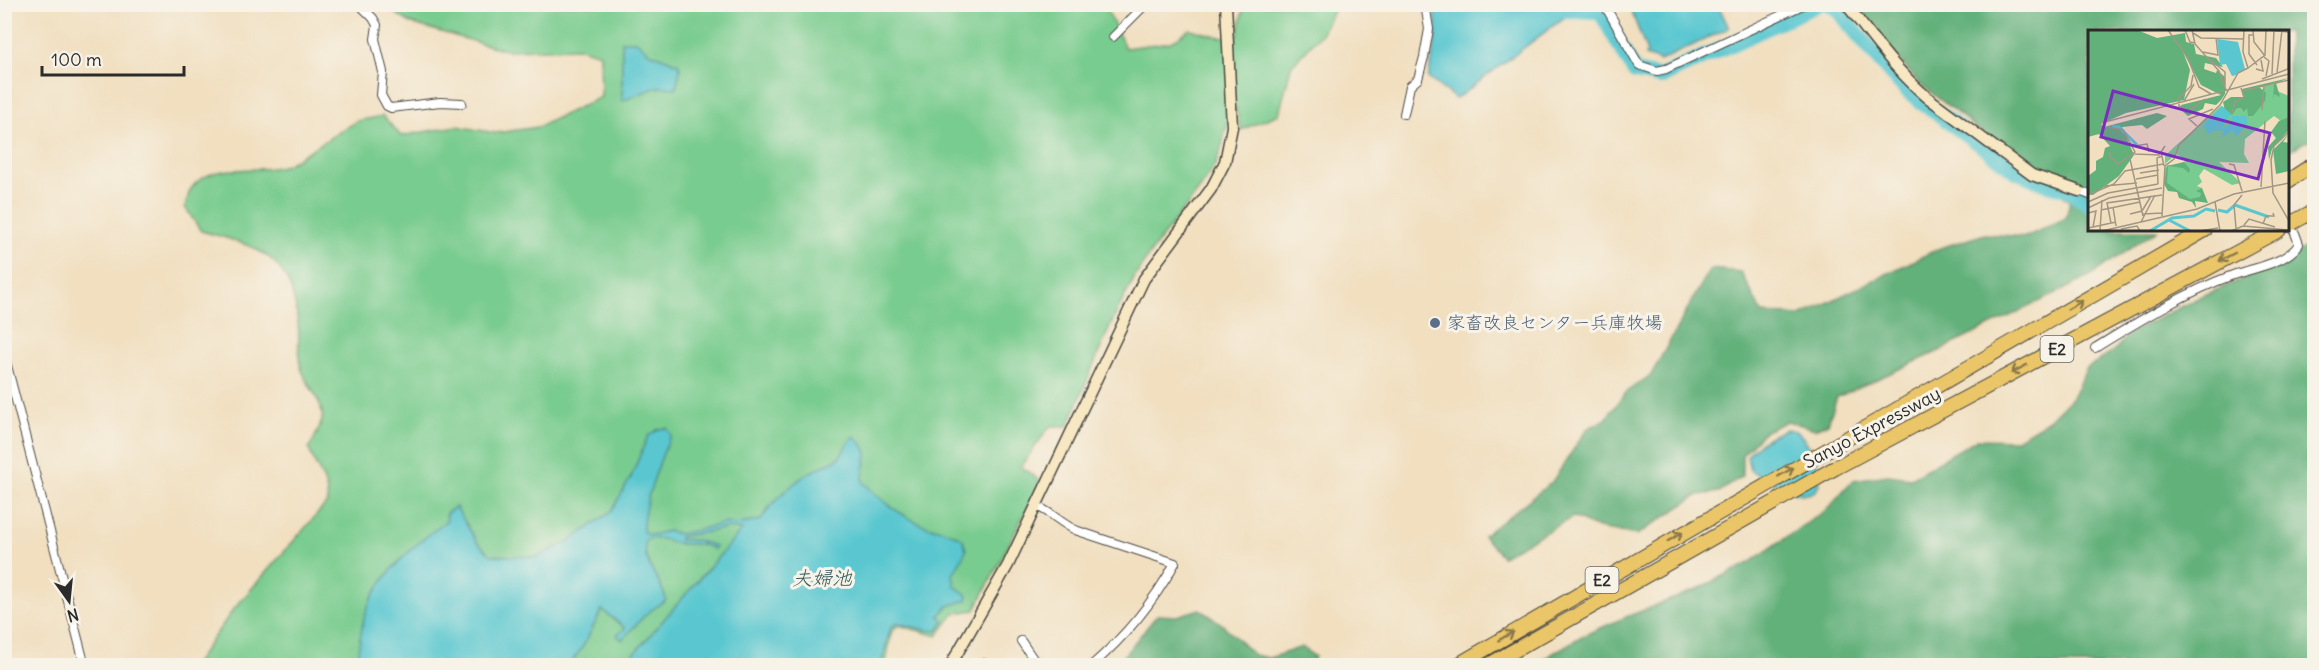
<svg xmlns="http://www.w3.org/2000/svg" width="2319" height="670" font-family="Delius,'Klee One',sans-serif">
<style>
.green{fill:#79cc8f;stroke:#527c5d;stroke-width:1.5}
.forest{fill:#62b07a;stroke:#466e52;stroke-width:1.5}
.water{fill:#5ac7d0;stroke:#42797e;stroke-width:1.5}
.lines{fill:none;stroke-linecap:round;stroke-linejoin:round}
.river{stroke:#5ac7d0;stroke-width:16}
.street-casing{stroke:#494641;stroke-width:10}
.secondary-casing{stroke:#494641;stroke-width:13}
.highway-casing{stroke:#494641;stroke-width:16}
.street{stroke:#fff;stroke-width:8}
.secondary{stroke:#f7e8c3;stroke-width:10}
.highway{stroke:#eac669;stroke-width:14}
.oneway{stroke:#8a784a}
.service-dot{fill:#5c6f8a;stroke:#f7f3e8;stroke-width:2}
.labels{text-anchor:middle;stroke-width:6;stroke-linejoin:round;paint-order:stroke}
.shield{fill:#f7f3e8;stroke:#686764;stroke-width:1.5}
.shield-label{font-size:16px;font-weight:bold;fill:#2b2b2b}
.service-label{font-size:18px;fill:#4e5e75;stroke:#f7f3e8;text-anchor:start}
.street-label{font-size:18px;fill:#2b2b2b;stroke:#f7f3e8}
.water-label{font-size:20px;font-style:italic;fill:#395a5d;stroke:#f7f3e8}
.inset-river{fill:none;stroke:#5ac7d0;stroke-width:3}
.inset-road{fill:none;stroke:#a29784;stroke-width:1.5}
.view{fill:#7b2cbf;fill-opacity:0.15;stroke:#7b2cbf;stroke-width:3}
.inset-edge{fill:none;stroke:#2b2b2b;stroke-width:3}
</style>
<rect width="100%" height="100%" fill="#f7f3e8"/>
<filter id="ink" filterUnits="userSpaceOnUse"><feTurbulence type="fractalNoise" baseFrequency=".0167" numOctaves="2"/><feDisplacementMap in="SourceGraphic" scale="12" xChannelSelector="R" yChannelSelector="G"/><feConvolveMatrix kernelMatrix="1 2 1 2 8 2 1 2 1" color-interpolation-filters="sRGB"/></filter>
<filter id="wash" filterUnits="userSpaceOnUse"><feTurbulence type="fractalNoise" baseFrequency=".008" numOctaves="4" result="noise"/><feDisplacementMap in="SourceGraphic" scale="24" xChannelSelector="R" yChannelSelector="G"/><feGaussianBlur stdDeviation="1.35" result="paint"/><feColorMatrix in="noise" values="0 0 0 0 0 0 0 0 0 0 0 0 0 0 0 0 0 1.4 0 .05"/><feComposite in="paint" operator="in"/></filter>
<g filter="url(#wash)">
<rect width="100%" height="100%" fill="#f1dfc0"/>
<!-- green -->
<path class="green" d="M389 5H1105L1125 48 1171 42 1190 29 1220 37 1238 35 1244 5H1336L1321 34 1291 66 1279 114 1241 130 1236 108C1221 128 1226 146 1214 167 1193 203 1163 232 1141 267 1111 316 1091 373 1068 426H1050L1021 466 1041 482 975 610 955 613 937 636 898 625 891 633 886 665H194L233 610 327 503C330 482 315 469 309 449 313 440 320 429 322 420 325 401 303 382 300 364 297 351 300 336 298 323 291 255 260 247 201 231L185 207C187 202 188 193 191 189 210 159 260 176 288 164L357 121 383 116 401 136 456 126 496 133 538 127 601 97 600 54 581 48 504 50 410 23 395 13Z"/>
<!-- forest -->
<path class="forest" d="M2253 4 2271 9 2288 4 2305 17 2314 19V141L2304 142 2288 152V32H2090V230H2157L2085 279 1935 353 1837 397 1828 423 1815 429 1787 421 1764 432 1742 455V476L1719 492 1698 495 1637 535 1598 528 1573 517 1502 556 1483 536 1552 482 1587 429 1606 419 1626 392 1651 375 1710 269 1741 272 1762 313 1800 316 1940 248 1985 234 2026 237 2066 218 2070 201 1920 84 1852 5Z
M2314 241V665L1532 666 1582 636 1626 617 1696 590 1749 563 1826 510 1853 480 1888 475 1911 478 1977 439 2015 440 2049 420 2072 397 2087 368 2117 348 2129 333 2204 295 2285 262Z
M1200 609 1222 624 1254 655 1269 658 1302 647 1315 657 1310 666 1112 665 1122 658 1157 615 1177 616Z"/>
<!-- water -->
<path class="water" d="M1433 5V4L1567 5 1566 16 1456 99 1428 78C1433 53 1440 30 1433 5Z
M1629 5H1718L1729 28 1660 61 1645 56 1647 52Z
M622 41H636L649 52 679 64 680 70 676 88 657 87 622 101Z
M667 428 671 435C663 452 638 516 644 533L651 535 668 531 680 534 727 523 736 525 761 520 769 508 784 492 805 475 839 458 853 436C878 456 862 457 863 482 879 498 898 514 919 523 935 530 948 529 963 539L966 550 953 575 955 586 968 596 967 600 948 606 939 616 944 621 938 631 925 630 898 623 891 627 881 665H624L742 530 728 528 680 537 679 540H697L715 546 714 549C699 543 699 544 685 544 670 544 665 536 646 539 640 562 662 579 666 600L646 614 622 640 617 635 625 628 602 610 582 648 573 660 580 665H356C359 648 361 622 368 606 384 570 417 543 447 520L446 513 456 507 477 542 491 555 536 557 568 542 611 512 631 477 648 436 659 429Z
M1786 429C1787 429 1794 430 1795 431 1810 438 1835 493 1806 494 1787 494 1766 478 1750 470L1747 456C1757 443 1771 435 1786 429Z"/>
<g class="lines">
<!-- river -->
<path class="river" d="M1829 4 1836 8 1890 73 1909 92 2016 171 2047 184 2067 189 2090 205
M1566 10 1600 11 1635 72 1660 77 1818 4"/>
</g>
</g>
<g filter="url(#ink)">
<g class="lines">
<defs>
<path id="street" d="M359 4 373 18 377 25 375 39 383 72 381 95 387 106 391 108 440 102 462 103
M1604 4 1639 65 1657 71 1666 69 1805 4
M1113 37 1146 4
M1404 114 1410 86 1418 79 1424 57 1429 29 1425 4
M2079 191 2090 195
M2095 348C2139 321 2184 293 2233 275 2254 268 2287 263 2299 244L2295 233
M4 354 85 666
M1036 506C1052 512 1062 525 1078 531L1175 563C1153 603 1126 636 1091 666
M1021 641 1038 666
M983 663 985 666"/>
<path id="secondary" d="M1846 4C1872 37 1896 71 1927 97L2032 175 2079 191
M950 666 1008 565 1144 279 1211 189 1225 162 1232 127 1226 4"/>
<path id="highway" d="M2288 181 2314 164
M2288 225 2314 211
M1456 666 2205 230
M1487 666 1835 468 2279 230"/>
</defs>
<!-- street casing -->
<use href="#street" class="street-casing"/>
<!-- secondary casing -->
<use href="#secondary" class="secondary-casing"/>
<!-- highway casing -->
<use href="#highway" class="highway-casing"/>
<!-- street -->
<use href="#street" class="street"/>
<!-- secondary -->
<use href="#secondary" class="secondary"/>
<!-- highway -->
<use href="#highway" class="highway"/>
</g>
<!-- one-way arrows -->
<defs><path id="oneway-shaft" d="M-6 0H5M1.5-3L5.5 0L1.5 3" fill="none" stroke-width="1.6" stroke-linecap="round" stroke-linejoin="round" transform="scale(1.5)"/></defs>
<g class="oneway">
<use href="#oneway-shaft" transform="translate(2227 257) rotate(152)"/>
<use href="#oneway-shaft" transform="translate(2075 305) rotate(-30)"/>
<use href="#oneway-shaft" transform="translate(2019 369) rotate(152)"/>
<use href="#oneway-shaft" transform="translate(1786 472) rotate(-30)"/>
<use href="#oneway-shaft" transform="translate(1675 537) rotate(-30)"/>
<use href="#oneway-shaft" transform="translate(1506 636) rotate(-30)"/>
</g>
</g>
<!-- markers -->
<circle class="service-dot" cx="1435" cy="323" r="6"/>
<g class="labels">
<!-- shield labels -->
<g class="shield">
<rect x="2040.5" y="336" width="33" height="26" rx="4.5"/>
<rect x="1585.5" y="567" width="33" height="26" rx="4.5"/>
</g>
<g class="shield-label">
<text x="2057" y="355">E2</text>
<text x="1602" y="586">E2</text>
</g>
<!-- service labels -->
<g class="service-label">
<text x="1447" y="329">家畜改良センター兵庫牧場</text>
</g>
<!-- street labels -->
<g class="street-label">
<text transform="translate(1872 428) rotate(-28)" y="6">Sanyo Expressway</text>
</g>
<!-- water labels -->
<g class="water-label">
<text x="822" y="585">夫婦池</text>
</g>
</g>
<!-- overview -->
<g transform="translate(2088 30)">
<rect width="201" height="201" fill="#f1dfc0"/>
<path d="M186 54 189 61 201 66V89L193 91 186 86 157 109 156 124 161 133 131 132 153 153 144 155 116 139 111 146 114 152 109 156 114 158 113 169 102 170 76 154 77 138 80 135 92 136 98 130 88 124 77 134V126L85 118 133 76 144 80 162 76 177 56Z" fill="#79cc8f"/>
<path d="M0 0H49L69 8 97 3 98 12 106 14 108 24 128 28 135 37 117 33 116 39 128 43 129 40 137 47V64L133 70 128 75 117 73 115 79 100 86 93 80V75L133 65 113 55 95 22 102 40 96 70 38 83 13 94 16 97 69 83 79 86 59 99 54 95 34 97 46 125 31 146 5 165 0 164V146L8 140V131L15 127 17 118 22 116 11 104 0 107ZM201 48 188 53 192 67 186 64 185 70 186 53 171 57 178 63 177 71 165 86H160L159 78 156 82 153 78 148 79 144 85 137 80 135 72 143 67H155L154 59ZM199 83 201 85V100L184 119 181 130 180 117 188 108 183 102 191 91 201 87ZM201 104 195 112 201 113V141L188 144 185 120ZM96 132 102 139 101 143 95 138 80 136 79 153 102 169 112 167 113 163 108 161 114 158 120 173 107 171 108 178 104 172 91 168 89 162 80 161 76 154 79 136Z" fill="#62b07a"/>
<path d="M129 9 150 12 157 39 148 45 144 46 138 34 132 35ZM134 76 143 84 133 99 143 94 144 86H158L160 93 149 106 144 101 133 108 136 101 128 100 120 104 115 95Z" fill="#5ac7d0"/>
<path class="inset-river" d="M24 97H31L49 115M130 180 139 182 147 175 181 187M81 190 102 201M62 201 84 188 106 186 118 179 127 181"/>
<path class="inset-road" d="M80 0 100 28 111 57 123 64M97 0 102 12 107 13M104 0 107 14 131 41 138 60M165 0 166 12 177 26M179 0 201 2M105 3 113 8 156 9M165 5H161V24L169 35M115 22 130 25 128 8M176 27 181 31 178 46M124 31 137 42V57M160 38 177 25 178 0M168 39 175 41 173 30M200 40 201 10M189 43 194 0M184 44 186 0M105 45 103 56 91 68V76L101 81 117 69M174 49 200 39M154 61 201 50M96 71 106 54M174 80 176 55M144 83 147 72 156 67 153 58M13 93 201 44M109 96 101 89 125 79M20 97 35 100 47 122 30 134 22 127V122M201 102 186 116 183 130 185 163 201 191M46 116 59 114 61 122M46 124 72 125M42 129 55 186M141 134 146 135 154 161M76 136 73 122 77 116M52 143 71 140M48 149 70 145M70 154 69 128 74 126M16 156 49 153M173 157 177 91M0 165 26 154 37 141 75 134M0 172 20 163 70 154M127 172 132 201M25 177 28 196M0 178 21 168 74 158M13 180 52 172M0 183 8 181 5 197M42 184 54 181 63 166M55 184 74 183M74 186 77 136 86 129 91 115 132 75 150 43 160 38 155 22 156 0M53 192 67 165M23 193 19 173 74 165M175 194 178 186H186L185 183M156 195 161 189 187 197M0 198 28 192M148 198 146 175 154 165M33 199 49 196 52 201M12 200 14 170M14 201 109 179 146 164 201 153M112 201 130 198M143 201 155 196 201 200"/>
<path class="view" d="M25 61 182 103 170 149 13 107Z"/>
<rect width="201" height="201" class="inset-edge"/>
</g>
<!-- margin -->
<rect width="2319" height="670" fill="none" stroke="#f7f3e8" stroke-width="24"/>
<!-- north arrow -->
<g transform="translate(69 601) rotate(165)" stroke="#f7f3e8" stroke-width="4.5" paint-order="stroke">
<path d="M0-4.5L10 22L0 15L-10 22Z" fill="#2b2b2b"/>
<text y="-9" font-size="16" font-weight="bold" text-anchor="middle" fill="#2b2b2b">N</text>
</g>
<!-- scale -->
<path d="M42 66v9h142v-9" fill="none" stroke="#2b2b2b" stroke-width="3"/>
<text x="51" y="66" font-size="18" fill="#2b2b2b" stroke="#f7f3e8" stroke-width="4.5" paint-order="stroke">100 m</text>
</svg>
